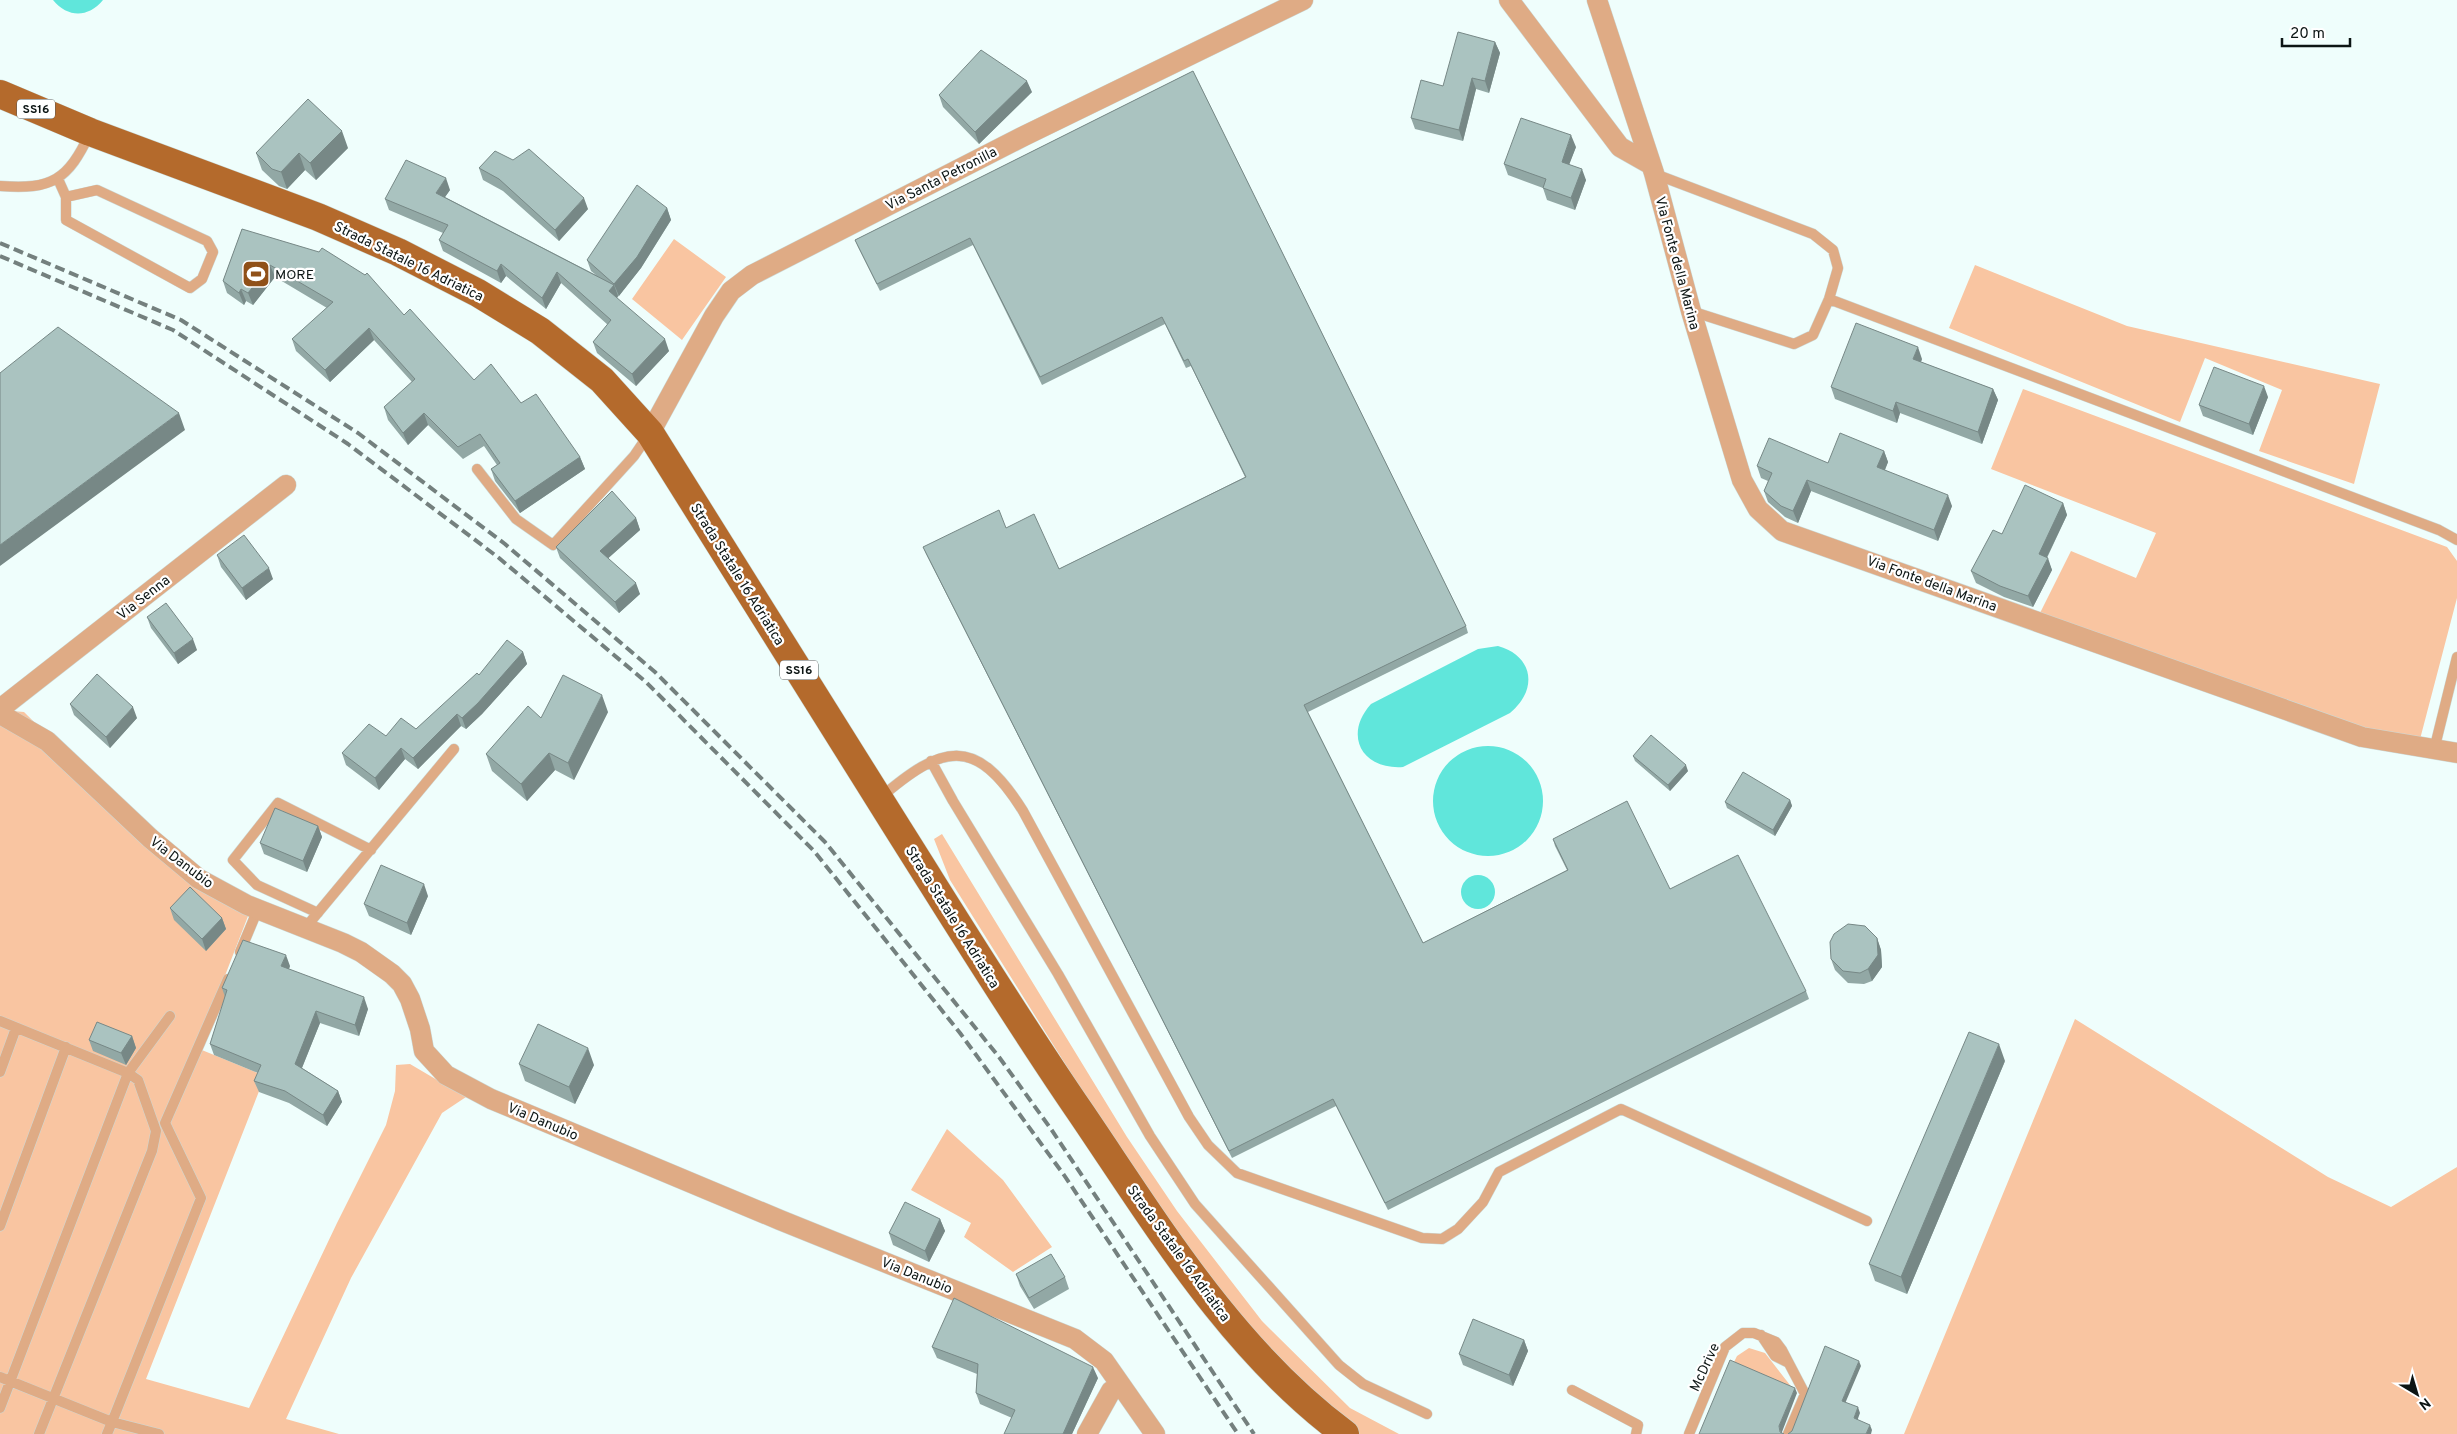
<svg xmlns="http://www.w3.org/2000/svg" width="2457" height="1434" font-family="Overpass,sans-serif">
<style>
.green{fill:#f9c5a1}
.water{fill:#60e6db}
.lines{fill:none;stroke-linecap:round;stroke-linejoin:round}
.service-casing{stroke:#cbd9d7;stroke-width:11}
.minor-casing{stroke:#cbd9d7;stroke-width:21}
.primary-casing{stroke:#cbd9d7;stroke-width:29}
.service{stroke:#dfab85;stroke-width:10}
.minor{stroke:#dfab85;stroke-width:20}
.primary{stroke:#b46a2c;stroke-width:28}
.rail{stroke:#74807e;stroke-width:4;stroke-dasharray:10 5;stroke-linecap:butt}
.wall{fill:#92a8a5}
.shaded-wall{fill:#778886}
.building{fill:#aac3c0;stroke:#778886}
.labels{text-anchor:middle;stroke-width:4.5;stroke-linejoin:round;paint-order:stroke}
.shield{fill:#fff;stroke:#555b5a;stroke-width:1}
.shield-label{font-size:12px;font-weight:bold;fill:#0c1514}
.street-label{font-size:14px;fill:#0c1514;stroke:#fff}
.poi-label{font-size:14px;fill:#0c1514;stroke:#fff;text-anchor:start}
</style>
<rect width="100%" height="100%" fill="#effefc"/>
<!-- green -->
<path class="green" d="M674 239 726 277 682 340 632 299Z
M1975 265 2127 326 2380 384 2354 484 2259 451 2282 390 2205 358 2180 422 1949 328Z
M2023 389 2447 547 2457 561V598L2419 743 2356 730 2039 615 2071 551 2136 578 2156 533 1991 469Z
M0 710 24 712 146 833 250 911 197 1048 265 1076 146 1379 249 1408 337 1223 386 1125 395 1091 396 1065 410 1064 466 1097 442 1113 351 1278 286 1419 339 1434H0Z
M942 834 1127 1137 1177 1211 1262 1321 1350 1408 1399 1434H1359L1341 1422 1225 1305 1106 1129 950 880 934 839Z
M2075 1019 2328 1177 2391 1207 2457 1167V1434H1904Z
M947 1129 1003 1180 1052 1247 1013 1272 964 1237 971 1223 911 1190Z
M1749 1348 1765 1353 1797 1394 1732 1366 1737 1356Z"/>
<!-- water -->
<path class="water" d="M53 0H103C88 18 68 18 53 0Z
M1498 646C1534 656 1538 690 1510 713L1403 767C1362 770 1343 735 1371 704L1478 649Z
M1433 801a55 55 0 1 1 110 0a55 55 0 1 1-110 0Z
M1461 892a17 17 0 1 1 34 0a17 17 0 1 1-34 0Z"/>
<g class="lines">
<defs>
<path id="service" d="M1655 174 1813 234 1833 250 1838 268 1829 299 1813 335 1794 344 1691 311
M58 179 66 197V220L190 288 202 279 213 252 207 241 97 190 66 197
M0 186C52 190 68 180 90 133
M1829 299 2439 530 2457 540
M477 469 516 519 553 545 634 456 649 434
M2434 750 2457 657
M931 761 953 801 1058 974 1150 1136 1195 1204 1339 1365 1363 1384 1427 1414
M880 798C942 745 975 734 1023 811L1189 1117 1208 1145 1237 1173 1422 1238 1442 1239 1458 1229 1483 1202 1499 1172 1621 1109 1867 1221
M318 913 257 885 233 860 278 803 371 850
M306 927 454 749
M240 952 258 909
M0 1021 128 1073 138 1080 156 1131 152 1151 39 1434
M0 1072 16 1028
M0 1226 66 1047
M1761 1335 1775 1356 1787 1362
M0 1377 112 1422 107 1434
M1572 1390 1638 1425 1636 1434
M0 1408 128 1073 170 1016
M159 1434 112 1422 201 1198 165 1123 228 979
M1689 1434 1725 1347 1743 1333H1754L1776 1342 1782 1350 1805 1394 1788 1434"/>
<path id="minor" d="M1509 0 1620 147 1650 164
M1597 0 1654 173 1691 311 1742 480 1758 509 1782 531 2362 737 2457 753
M650 433 714 316 731 291 752 275 1024 136 1303 0
M0 709 286 485
M0 714 47 741 150 838 199 879 247 905 343 943 361 952 392 974 402 984 410 999 420 1029 424 1051 446 1075 491 1099 780 1220 1075 1339 1104 1361 1155 1434
M1087 1434 1111 1391 1120 1385"/>
<path id="primary" d="M0 94 90 132 318 217 398 252 478 293 540 331 602 380 650 433C733 565 816 697 898 829 958 924 1017 1020 1081 1113 1159 1228 1232 1350 1345 1434"/>
</defs>
<!-- service casing -->
<use href="#service" class="service-casing"/>
<!-- minor casing -->
<use href="#minor" class="minor-casing"/>
<!-- primary casing -->
<use href="#primary" class="primary-casing"/>
<!-- service -->
<use href="#service" class="service"/>
<!-- minor -->
<use href="#minor" class="minor"/>
<!-- primary -->
<use href="#primary" class="primary"/>
<!-- rail -->
<path class="rail" d="M0 243 181 320 358 433 505 544 655 672 825 842 999 1057 1051 1129 1254 1434
M0 256 173 330 348 444 499 558 646 682 814 851 960 1033 1064 1175 1238 1434"/>
</g>
<!-- wall -->
<path class="wall" d="M1495 42 1500 53 1489 93 1476 89 1463 141 1415 129 1411 118 1443 86Z
M1193 71 1466 626 1468 633 1308 712 1423 943 1567 870 1555 846 1553 839 1670 889 1806 991 1809 999 1388 1210 1336 1106 1232 1158 926 554 923 547 1006 528 1059 569 1245 477 1191 366 1186 368 1165 324 1042 385 973 245 880 291 858 247 855 240Z
M1032 92 979 144 943 107 939 95Z
M1576 147 1569 164 1586 180 1575 210 1547 200 1543 188 1508 175 1504 164Z
M348 148 316 180 305 170 287 189 279 186 262 170 256 153Z
M479 168 588 209 559 241 503 191 483 180Z
M450 190 445 197 596 275 591 271 587 260 667 208 671 220 641 268 617 298 669 351 636 386 597 353 593 342 608 325 561 283 546 309 506 276 501 283 443 251 439 240 443 233 389 210 385 199Z
M242 229 404 315 474 380 521 403 580 457 585 469 520 513 495 481 491 469 497 465 484 446 463 459 428 425 408 445 388 420 384 407 412 382 374 340 330 382 296 351 292 339 327 308 275 277 253 305 246 301 244 305 227 293 223 281Z
M1922 359 1921 362 1993 389 1998 400 1982 444 1900 413 1897 423 1835 399 1831 387Z
M2268 397 2253 435 2203 416 2199 405Z
M1884 451 1888 462 1885 470 1952 506 1938 541 1811 491 1798 523 1785 517 1768 502 1764 491 1768 481 1761 478 1757 466 1828 463Z
M2063 503 2067 515 2047 558 2052 570 2033 607 2004 597 1976 583 1971 571 2002 534Z
M636 518 640 530 608 558 640 594 619 613 560 558 556 547Z
M217 555 273 579 246 600 221 567Z
M147 617 197 650 178 664 151 628Z
M523 652 527 664 482 714 466 729 461 726 418 769 405 759 379 790 346 765 342 753 386 736 416 729 479 675Z
M70 704 137 718 110 748 74 715Z
M608 712 574 780 555 770 527 801 492 771 486 754 541 718Z
M1633 756 1688 771 1670 791 1635 761Z
M1790 800 1792 806 1775 836 1727 808 1725 802Z
M318 826 322 837 307 872 264 854 260 843Z
M428 896 411 935 369 916 364 904Z
M170 908 222 918 226 929 206 951 174 920Z
M1877 938 1881 950 1882 967 1872 981 1864 984 1848 983 1835 970 1831 959Z
M290 966 289 969 368 1009 359 1036 320 1023 302 1068 338 1091 342 1102 327 1126 289 1103 259 1092 254 1081 258 1073 214 1055 210 1044 225 997 222 988Z
M132 1036 136 1048 126 1065 93 1051 89 1040Z
M2005 1061 1907 1294 1875 1281 1869 1264Z
M519 1064 594 1065 575 1104 525 1081Z
M940 1219 945 1231 929 1262 893 1245 889 1233Z
M1016 1274 1065 1277 1069 1289 1034 1309 1020 1286Z
M1524 1340 1528 1351 1513 1386 1463 1365 1459 1354Z
M932 1347 1098 1378 1072 1434H1004L1012 1418 980 1404 976 1393 977 1374 937 1358Z"/>
<!-- shaded-wall -->
<path class="shaded-wall" d="M1495 42 1500 53 1489 93 1485 81Z
M1472 78 1476 89 1463 141 1459 130Z
M1027 81 1032 92 979 144 975 132Z
M342 131 348 148 316 180 310 163Z
M1571 135 1576 147 1566 173 1562 162Z
M299 153 305 170 287 189 281 172Z
M1582 169 1586 180 1575 210 1571 198Z
M446 178 450 190 440 204 436 193Z
M584 198 588 209 559 241 555 230Z
M667 208 671 220 641 268 619 296 614 284Z
M501 264 506 276 501 283 497 271Z
M270 265 275 277 253 305 248 293Z
M557 272 561 283 546 309 542 298Z
M614 285 618 296 613 303 609 291Z
M241 289 246 301 244 305 239 293Z
M369 328 374 340 330 382 325 370Z
M665 339 669 351 636 386 632 374Z
M1918 347 1922 359 1917 371 1913 359Z
M2264 386 2268 397 2253 435 2249 424Z
M1993 389 1998 400 1982 444 1978 432Z
M1896 402 1900 413 1897 423 1893 411Z
M179 413 185 430 0 566V545Z
M424 413 428 425 408 445 403 433Z
M1884 451 1888 462 1881 479 1877 467Z
M580 457 585 469 520 513 515 501Z
M1807 480 1811 491 1798 523 1793 511Z
M1948 495 1952 506 1938 541 1934 530Z
M2063 503 2067 515 2043 565 2039 554Z
M636 518 640 530 604 562 600 551Z
M2048 558 2052 570 2033 607 2028 596Z
M269 568 273 579 246 600 242 588Z
M636 583 640 594 619 613 615 602Z
M193 639 197 650 178 664 174 653Z
M523 652 527 664 482 714 466 729 462 718Z
M602 695 608 712 574 780 568 763Z
M133 707 137 718 110 748 106 737Z
M457 714 461 726 418 769 413 758Z
M401 748 405 759 379 790 375 778Z
M549 753 555 770 527 801 521 784Z
M1686 765 1688 771 1670 791 1668 785Z
M1790 800 1792 806 1775 836 1773 830Z
M318 826 322 837 307 872 303 861Z
M424 884 428 896 411 935 407 923Z
M222 918 226 929 206 951 202 939Z
M1877 938 1881 950 1882 967 1872 981 1868 969Z
M286 955 290 966 285 978 281 966Z
M364 997 368 1009 359 1036 355 1025Z
M316 1011 320 1023 299 1075 295 1064Z
M132 1036 136 1048 126 1065 121 1053Z
M1999 1044 2005 1061 1907 1294 1901 1277Z
M588 1048 594 1065 575 1104 569 1087Z
M338 1091 342 1102 327 1126 323 1115Z
M940 1219 945 1231 929 1262 925 1251Z
M1524 1340 1528 1351 1513 1386 1509 1375Z
M1859 1361 1861 1366 1844 1406 1842 1401Z
M1093 1367 1098 1378 1072 1434H1063Z
M1795 1388 1797 1393 1782 1432V1434H1781L1779 1426Z
M1858 1407 1860 1413 1856 1424 1854 1418Z
M1870 1425 1872 1430 1871 1434H1866Z"/>
<!-- building -->
<path class="building" d="M1458 32 1495 42 1485 81 1472 78 1459 130 1411 118 1421 80 1443 86Z
M981 50 1027 81 975 132 939 95Z
M1193 71 1466 626 1304 705 1423 943 1568 870 1553 839 1627 801 1670 889 1738 855 1806 991 1385 1203 1333 1099 1229 1151 923 547 999 510 1006 528 1034 514 1059 569 1246 477 1188 359 1184 361 1162 317 1040 377 970 238 877 284 855 240Z
M308 99 342 131 310 163 299 153 281 172 272 169 256 153Z
M1521 118 1571 135 1562 162 1582 169 1571 198 1543 188 1546 179 1504 164Z
M529 149 584 198 555 230 499 179 479 168 495 151 513 160Z
M406 160 446 178 436 193 614 285 609 291 665 339 632 374 593 342 611 320 557 272 542 298 501 264 497 271 439 240 448 225 385 199Z
M637 185 667 208 637 257 614 284 587 260Z
M242 229 319 252 322 248 365 275 367 273 404 315 410 309 474 380 491 364 521 403 536 394 580 457 515 501 491 469 500 463 480 434 458 447 424 413 403 433 384 407 415 379 369 328 325 370 292 339 333 302 270 265 248 293 241 289 239 293 223 281Z
M1856 323 1918 347 1913 359 1993 389 1978 432 1896 402 1893 411 1831 387Z
M58 327 179 413 0 545V373Z
M2214 367 2264 386 2249 424 2199 405Z
M1840 433 1884 451 1877 467 1948 495 1934 530 1807 480 1793 511 1781 506 1764 491 1772 473 1757 466 1769 438 1828 463Z
M2025 485 2063 503 2039 554 2048 558 2028 596 2000 586 1971 571 1993 530 2002 534Z
M612 491 636 518 600 551 636 583 615 602 556 547Z
M244 535 269 568 242 588 217 555Z
M166 603 193 639 174 653 147 617Z
M507 640 523 652 478 703 462 718 457 714 413 758 401 748 375 778 342 753 369 724 386 736 401 718 416 729 477 673 479 675Z
M97 674 133 707 106 737 70 704Z
M563 675 602 695 568 763 549 753 521 784 486 754 528 706 541 718Z
M1651 735 1686 765 1668 785 1633 756Z
M1743 772 1790 800 1773 830 1725 802Z
M275 808 318 826 303 861 260 843Z
M381 865 424 884 407 923 364 904Z
M190 887 222 918 202 939 170 908Z
M1848 924 1865 926 1877 938 1878 955 1868 969 1860 973 1843 971 1831 959 1830 942 1834 934Z
M243 940 286 955 281 966 364 997 355 1025 316 1011 295 1064 338 1091 323 1115 285 1091 254 1081 261 1065 210 1044 227 990 222 988Z
M97 1022 132 1036 121 1053 89 1040Z
M538 1024 588 1048 569 1087 519 1064Z
M1969 1032 1999 1044 1901 1277 1869 1264Z
M905 1202 940 1219 925 1251 889 1233Z
M1051 1254 1065 1277 1029 1298 1016 1274Z
M954 1298 1093 1367 1063 1434H1004L1015 1410 976 1393 978 1364 932 1347Z
M1473 1319 1524 1340 1509 1375 1459 1354Z
M1825 1346 1859 1361 1842 1401 1858 1407 1854 1418 1870 1425 1866 1434H1788L1792 1431Z
M1730 1360 1795 1388 1779 1426 1780 1432 1784 1434H1699Z"/>
<!-- icons -->
<defs>
<symbol id="stadium-square" viewBox="-11 -11 22 22"><rect x="-9" y="-9" width="18" height="18" rx="4" fill="#905018" stroke="#fff"/><path d="M0-5a6.5 5 0 1 0 0 10a6.5 5 0 1 0 0-10ZM-3.5-1.8h7v3.6h-7Z" fill="#fff"/></symbol>
</defs>
<g fill-rule="evenodd">
<use href="#stadium-square" x="240" y="258" width="32" height="32"/>
</g>
<g class="labels">
<!-- shield labels -->
<g class="shield">
<rect x="17" y="99.5" width="38" height="19" rx="4"/>
<rect x="780" y="660.5" width="38" height="19" rx="4"/>
</g>
<g class="shield-label">
<text x="36" y="113">SS16</text>
<text x="799" y="674">SS16</text>
</g>
<!-- street labels -->
<g class="street-label">
<text transform="translate(941 178) rotate(-27)" y="5">Via Santa Petronilla</text>
<text transform="translate(409 261) rotate(26)" y="5">Strada Statale 16 Adriatica</text>
<text transform="translate(1678 263) rotate(75)" y="5">Via Fonte della Marina</text>
<text transform="translate(738 574) rotate(58)" y="5">Strada Statale 16 Adriatica</text>
<text transform="translate(1932 583) rotate(20)" y="5">Via Fonte della Marina</text>
<text transform="translate(143 597) rotate(-38)" y="5">Via Senna</text>
<text transform="translate(182 862) rotate(37)" y="5">Via Danubio</text>
<text transform="translate(953 917) rotate(58)" y="5">Strada Statale 16 Adriatica</text>
<text transform="translate(543 1121) rotate(23)" y="5">Via Danubio</text>
<text transform="translate(1179 1253) rotate(54)" y="5">Strada Statale 16 Adriatica</text>
<text transform="translate(917 1275) rotate(22)" y="5">Via Danubio</text>
<text transform="translate(1704 1367) rotate(-65)" y="5">McDrive</text>
</g>
<!-- poi labels -->
<g class="poi-label">
<text x="275" y="279">MORE</text>
</g>
</g>
<!-- north arrow -->
<g transform="translate(2417 1394) rotate(142)" stroke="#ffffff" stroke-width="4" paint-order="stroke">
<path d="M0-4L9 19L0 12L-9 19Z" fill="#0c1514"/>
<text y="-8" font-size="14" font-weight="bold" text-anchor="middle" fill="#0c1514">N</text>
</g>
<!-- scale -->
<path d="M2282 38v8h68v-8" fill="none" stroke="#0c1514" stroke-width="2.5"/>
<text x="2290" y="38" font-size="15" fill="#0c1514" stroke="#ffffff" stroke-width="4" paint-order="stroke">20 m</text>
</svg>
